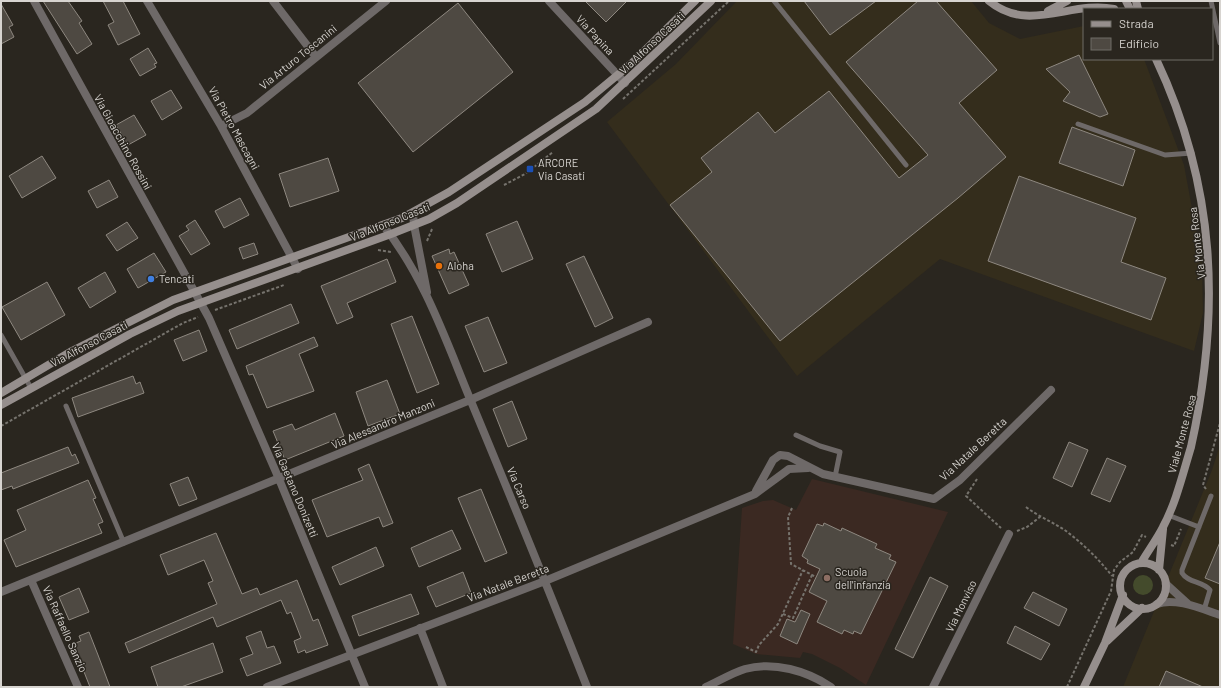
<svg xmlns="http://www.w3.org/2000/svg" width="1221" height="688" font-family="Barlow,sans-serif">
<style>
.industrial{fill:#342d1c}
.education{fill:#3b2922}
.green{fill:#444b2c}
.building{fill:#4e4942;stroke:#8e8880}
.lines{fill:none;stroke-linecap:round;stroke-linejoin:round}
.path{stroke:#76736d;stroke-width:2;stroke-dasharray:3 2;stroke-linecap:butt}
.lane{stroke:#6e6968;stroke-width:5}
.street{stroke:#6e6968;stroke-width:8}
.secondary{stroke:#968f8d;stroke-width:8}
.transit-dot{fill:#1a4fb4;stroke:#2a261f;stroke-width:1.5}
.food-dot{fill:#e8710a;stroke:#2a261f;stroke-width:1.5}
.shop-dot{fill:#3f7fe0;stroke:#2a261f;stroke-width:1.5}
.education-dot{fill:#8d6e63;stroke:#2a261f;stroke-width:1.5}
.labels{text-anchor:middle;stroke-width:3;stroke-linejoin:round;paint-order:stroke}
.street-label{font-size:11px;fill:#d7d4d0;stroke:#2a261f}
.poi-label{font-size:11px;fill:#d7d4d0;stroke:#2a261f;text-anchor:start}
</style>
<rect width="100%" height="100%" fill="#2a261f"/>
<!-- industrial -->
<path class="industrial" d="M737 1H971L989 23 1020 39 1084 26V59H1144L1184 165 1202 263 1203 313 1194 351 940 259 797 376 607 122 676 64Z
M1220 445V687H1123L1212 470Z"/>
<!-- education -->
<path class="education" d="M812 479 948 512 866 685 840 668 812 654 803 652 800 658 756 654 733 644 742 508 763 501 773 500 796 510Z"/>
<!-- green -->
<path class="green" d="M1133 585a10 10 0 1 1 20 0a10 10 0 1 1-20 0Z"/>
<!-- building -->
<path class="building" d="M43 1H68L82 21 79 23 92 44 77 54Z
M103 1H123L140 34 118 45 108 25 114 22Z
M585 1H627L606 22Z
M804 1H876L830 35Z
M918 1H936L997 70 959 103 1006 157 958 198 780 341 670 205 712 172 701 158 758 112 775 133 829 91 899 178 928 155 846 62Z
M458 3 513 72 413 152 358 83Z
M1 4 13 25 9 27 14 37 1 44Z
M148 48 157 63 154 64 156 67 140 76 130 59Z
M1079 55 1108 114 1100 117 1063 101 1070 92 1046 69Z
M171 90 182 108 162 120 151 101Z
M134 115 146 135 128 145 116 125Z
M1072 127 1135 150 1123 186 1059 163Z
M42 156 56 178 22 198 9 176Z
M328 158 339 191 290 207 279 174Z
M1019 176 1136 218 1121 262 1166 278 1151 320 988 261Z
M109 180 118 197 97 208 88 191Z
M240 198 249 215 224 228 215 211Z
M195 220 210 244 191 255 179 236 189 230 186 226Z
M517 221 533 259 502 272 486 234Z
M127 222 138 238 117 251 106 235Z
M254 243 258 254 243 259 239 248Z
M449 249 450 254 454 252 469 285 449 294 432 256Z
M154 253 166 272 138 288 127 269Z
M584 256 613 318 595 327 566 264Z
M387 259 396 282 347 303 353 317 337 324 321 286Z
M105 272 116 292 90 308 78 288Z
M47 282 65 315 21 340 2 307Z
M291 304 299 323 237 349 229 330Z
M412 316 439 384 417 393 391 324Z
M488 317 507 363 484 372 465 326Z
M199 330 207 351 183 361 174 340Z
M314 337 318 346 299 354 314 391 267 408 253 374 249 375 246 366Z
M133 376 136 384 140 382 144 393 78 417 72 398Z
M387 380 400 414 368 426 356 392Z
M512 401 527 439 508 447 493 409Z
M335 413 344 436 285 460 273 431 292 424 295 430Z
M1069 442 1088 450 1072 487 1053 478Z
M68 447 72 456 75 454 79 463 13 489 12 486 1 490V473Z
M1107 458 1126 466 1110 502 1091 494Z
M369 464 393 523 383 527 379 517 327 537 312 500 363 480 358 469Z
M188 477 197 499 179 506 170 484Z
M88 480 96 498 93 499 103 522 98 524 102 533 16 567 4 540 26 530 17 510Z
M481 489 507 553 485 562 458 498Z
M824 523 841 531 842 528 877 544 875 548 891 555 889 559 896 562 861 634 854 631 853 634 844 630 842 634 817 622 827 601 809 592 820 569 807 563 808 560 802 556 817 524 823 526Z
M452 530 461 549 419 567 411 548Z
M216 533 242 594 257 588 260 595 297 580 313 621 318 619 328 645 306 653 305 650 298 653 294 641 301 638 291 612 287 614 281 600 217 627 213 617 129 653 125 643 217 604 208 583 213 581 204 560 168 575 160 555Z
M1220 542V584L1205 578Z
M376 547 384 566 340 585 332 567Z
M463 572 471 593 436 607 427 587Z
M930 577 948 586 913 658 895 649Z
M79 588 89 612 69 620 59 597Z
M1033 592 1067 609 1059 626 1024 608Z
M411 594 419 614 359 636 352 616Z
M801 610 810 614 797 644 780 636 787 619 795 622Z
M1015 626 1050 644 1041 660 1007 643Z
M261 631 267 648 274 646 281 663 247 676 240 659 253 654 246 637Z
M89 632 98 655 110 687H90L73 644 81 641 79 636Z
M213 643 223 672 181 687H158L151 667Z
M1166 671 1203 687H1159Z"/>
<g class="lines">
<!-- path -->
<path class="path" d="M623 99 729 1
M504 185 525 174 553 152
M427 241 432 229
M378 250 391 252
M215 310 284 285
M1 426 183 323 198 317
M977 479 966 496 1001 528
M1206 489 1203 485 1220 423
M1026 507C1039 517 1053 522 1066 531 1083 544 1099 559 1112 576
M792 508 788 517 791 564 816 577
M1017 531 1027 527 1040 517
M1171 545 1174 546 1181 529
M783 614 793 618 812 575
M746 647 756 652 759 645 778 624 803 570
M1067 687 1111 591 1114 570 1120 562 1133 552 1142 535 1146 537"/>
<!-- lane -->
<path class="lane" d="M774 1 906 165
M1211 1 1220 43
M1078 124 1165 155 1192 153
M1 335 31 388
M66 406 124 543
M796 435 820 446 840 452 835 477
M1168 515 1199 527
M1204 610 1210 590C1203 581 1188 583 1182 573V570L1211 496"/>
<!-- street -->
<path class="street" d="M34 1 209 318 279 479 365 687
M147 1 221 126 298 269
M273 1 316 57
M549 1 625 83
M221 126 247 113 386 1
M413 213 414 225 427 292
M383 225C426 279 447 344 473 406 512 500 550 593 587 687
M756 491 773 460 780 455 788 456 823 474 934 499 960 480 1051 390
M31 580 78 687
M1166 584 1188 604
M1 592 470 400 648 322
M1157 604C1175 597 1202 609 1220 615
M420 628 443 687
M267 687 545 581 755 494 789 469 808 468
M706 687C719 681 732 673 745 669 774 661 807 671 831 687
M933 687 1009 534"/>
<!-- secondary -->
<path class="secondary" d="M989 1C1029 34 1071 0 1114 9
M1126 1 1130 9
M1136 1 1138 9
M1048 11 1067 1
M1 393 72 351 173 300 402 218 449 192 585 102 632 63 695 1
M1 405 130 334 178 311 391 234 429 219 457 203 596 109 711 1
M1141 563C1148 551 1157 539 1163 527 1176 503 1183 473 1191 447 1221 311 1216 186 1156 59
M1120 586a23 23 0 1 1 46 0a23 23 0 1 1-46 0Z
M1159 570 1163 529
M1107 641 1142 608
M1084 687 1105 643 1123 595"/>
</g>
<!-- markers -->
<rect class="transit-dot" x="526" y="165" width="8" height="8" rx="2"/>
<circle class="food-dot" cx="439" cy="266" r="4"/>
<circle class="shop-dot" cx="151" cy="279" r="4"/>
<circle class="education-dot" cx="827" cy="578" r="4"/>
<g class="labels">
<!-- street labels -->
<g class="street-label">
<text transform="translate(595 35) rotate(47)" y="4">Via Papina</text>
<text transform="translate(652 43) rotate(-43)" y="4">Via Alfonso Casati</text>
<text transform="translate(298 57) rotate(-39)" y="4">Via Arturo Toscanini</text>
<text transform="translate(234 128) rotate(61)" y="4">Via Pietro Mascagni</text>
<text transform="translate(123 142) rotate(61)" y="4">Via Gioacchino Rossini</text>
<text transform="translate(390 222) rotate(-22)" y="4">Via Alfonso Casati</text>
<text transform="translate(1197 243) rotate(-97)" y="4">Via Monte Rosa</text>
<text transform="translate(89 344) rotate(-28)" y="4">Via Alfonso Casati</text>
<text transform="translate(383 424) rotate(-23)" y="4">Via Alessandro Manzoni</text>
<text transform="translate(1182 434) rotate(-75)" y="4">Viale Monte Rosa</text>
<text transform="translate(973 449) rotate(-43)" y="4">Via Natale Beretta</text>
<text transform="translate(519 488) rotate(67)" y="4">Via Carso</text>
<text transform="translate(295 490) rotate(67)" y="4">Via Gaetano Donizetti</text>
<text transform="translate(508 583) rotate(-21)" y="4">Via Natale Beretta</text>
<text transform="translate(961 606) rotate(-64)" y="4">Via Monviso</text>
<text transform="translate(65 629) rotate(66)" y="4">Via Raffaello Sanzio</text>
</g>
<!-- poi labels -->
<g class="poi-label">
<text x="538" y="167">ARCORE<tspan x="538" dy="13">Via Casati</tspan></text>
<text x="447" y="270">Aloha</text>
<text x="159" y="283">Tencati</text>
<text x="835" y="576">Scuola<tspan x="835" dy="13">dell'infanzia</tspan></text>
</g>
</g>
<!-- border -->
<rect width="1221" height="688" fill="none" stroke="#d7d4d0" stroke-width="4"/>
<!-- legend -->
<rect x="1083" y="8" width="130" height="52" fill="#2a261f" stroke="#6f6c66"/>
<rect x="1091" y="21" width="20" height="6" fill="#968f8d" stroke="#6f6c66"/>
<text x="1119" y="28" font-size="12" fill="#d7d4d0">Strada</text>
<rect x="1091" y="38" width="20" height="12" fill="#4e4942" stroke="#6f6c66"/>
<text x="1119" y="48" font-size="12" fill="#d7d4d0">Edificio</text>
</svg>
